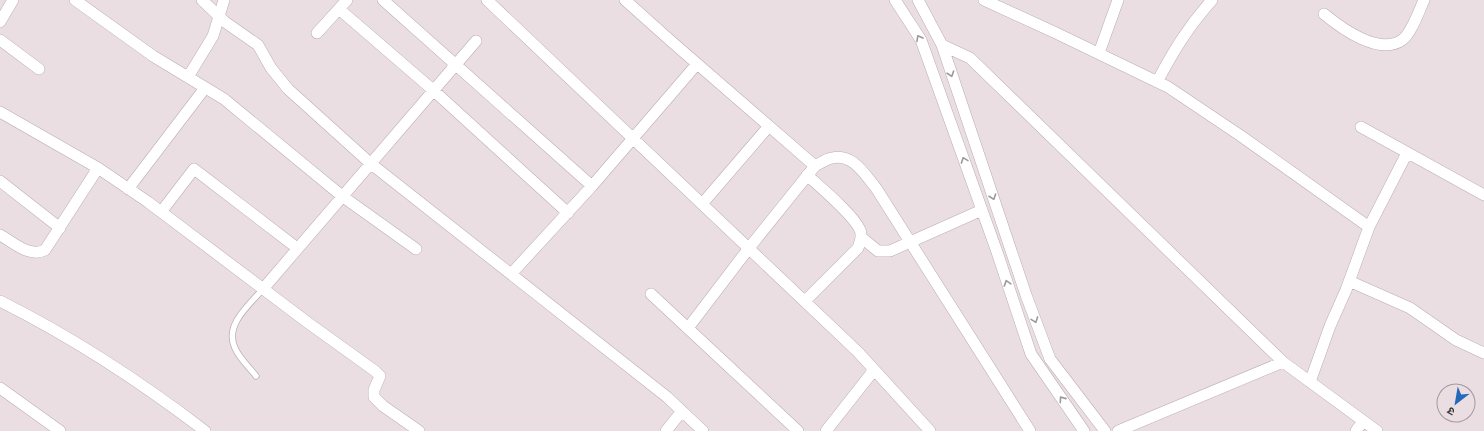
<svg xmlns="http://www.w3.org/2000/svg" width="1484" height="431" font-family="'Titillium Web','Noto Sans Devanagari',sans-serif">
<style>
.lines{fill:none;stroke-linecap:round;stroke-linejoin:round}
.service-casing{stroke:#b9aeb2;stroke-width:7}
.minor-casing{stroke:#b9aeb2;stroke-width:12}
.service{stroke:#fff;stroke-width:5.5}
.minor{stroke:#fff;stroke-width:11}
.oneway{stroke:#9b989a}
</style>
<rect width="100%" height="100%" fill="#eadee3"/>
<g class="lines">
<defs>
<path id="service" d="M256 376C249 367 239 358 235 348 224 325 249 305 263 289"/>
<path id="minor" d="M75 0 153 56 224 99 342 196 416 249
M202 0 225 22 258 45 271 68 288 89 370 163 667 397 703 431
M383 0 592 186 697 64
M487 0 858 352 930 431
M625 0 672 42 815 166 749 248 688 328
M895 0 921 40 997 252 1031 354 1084 431
M918 0 942 45 1026 295 1050 359 1105 431
M984 0 1056 33 1168 87 1241 136 1369 227
M339 9 433 90 568 213
M1324 14C1341 28 1379 56 1402 40 1411 34 1419 11 1424 0
M0 22 13 0
M317 33 347 0
M0 40 39 69
M942 45 970 58 1283 362 1377 431
M1099 53 1118 0
M188 77 213 36 224 0
M1157 82C1174 50 1188 27 1212 0
M0 112 98 168 148 202 307 322 375 371 380 376 374 390V397L383 406 419 431
M1361 127 1484 195
M815 166C821 163 826 159 832 158 853 153 865 175 876 188L1030 431
M0 181 60 228
M128 189 205 88
M702 204 769 126
M161 212 194 169 297 248
M0 235C13 242 29 258 45 250L98 168
M862 238 878 251H890L982 210
M511 274 592 186
M1349 281 1410 308 1456 340 1484 353
M263 289 476 41
M651 294 798 431
M0 301C72 337 141 382 205 431
M805 301 858 248C860 242 863 236 860 230 854 215 820 187 807 175
M1310 382 1330 326 1346 290 1369 227 1407 153
M0 388 60 431
M666 431 682 411
M826 431 874 370
M1118 431 1283 362
M1356 431 1363 421"/>
</defs>
<!-- service casing -->
<use href="#service" class="service-casing"/>
<!-- minor casing -->
<use href="#minor" class="minor-casing"/>
<!-- service -->
<use href="#service" class="service"/>
<!-- minor -->
<use href="#minor" class="minor"/>
</g>
<!-- one-way arrows -->
<defs><path id="oneway-chevron" d="M-2-3.5L2.5 0L-2 3.5" fill="none" stroke-width="1.6" stroke-linecap="round" stroke-linejoin="round"/></defs>
<g class="oneway">
<use href="#oneway-chevron" transform="translate(919 38) rotate(-119)"/>
<use href="#oneway-chevron" transform="translate(951 74) rotate(71)"/>
<use href="#oneway-chevron" transform="translate(964 160) rotate(-110)"/>
<use href="#oneway-chevron" transform="translate(993 197) rotate(71)"/>
<use href="#oneway-chevron" transform="translate(1007 283) rotate(-108)"/>
<use href="#oneway-chevron" transform="translate(1035 320) rotate(70)"/>
<use href="#oneway-chevron" transform="translate(1062 399) rotate(-125)"/>
</g>
<!-- north arrow -->
<g transform="translate(1456 403) rotate(211)"><circle r="19" fill="#eadee3" stroke="#a2999d"/>
<path d="M0-3L7 15L0 10L-7 15Z" fill="#2569ba"/>
<text y="-6" font-size="11" font-weight="bold" text-anchor="middle" fill="#373234">उ</text>
</g>
</svg>
